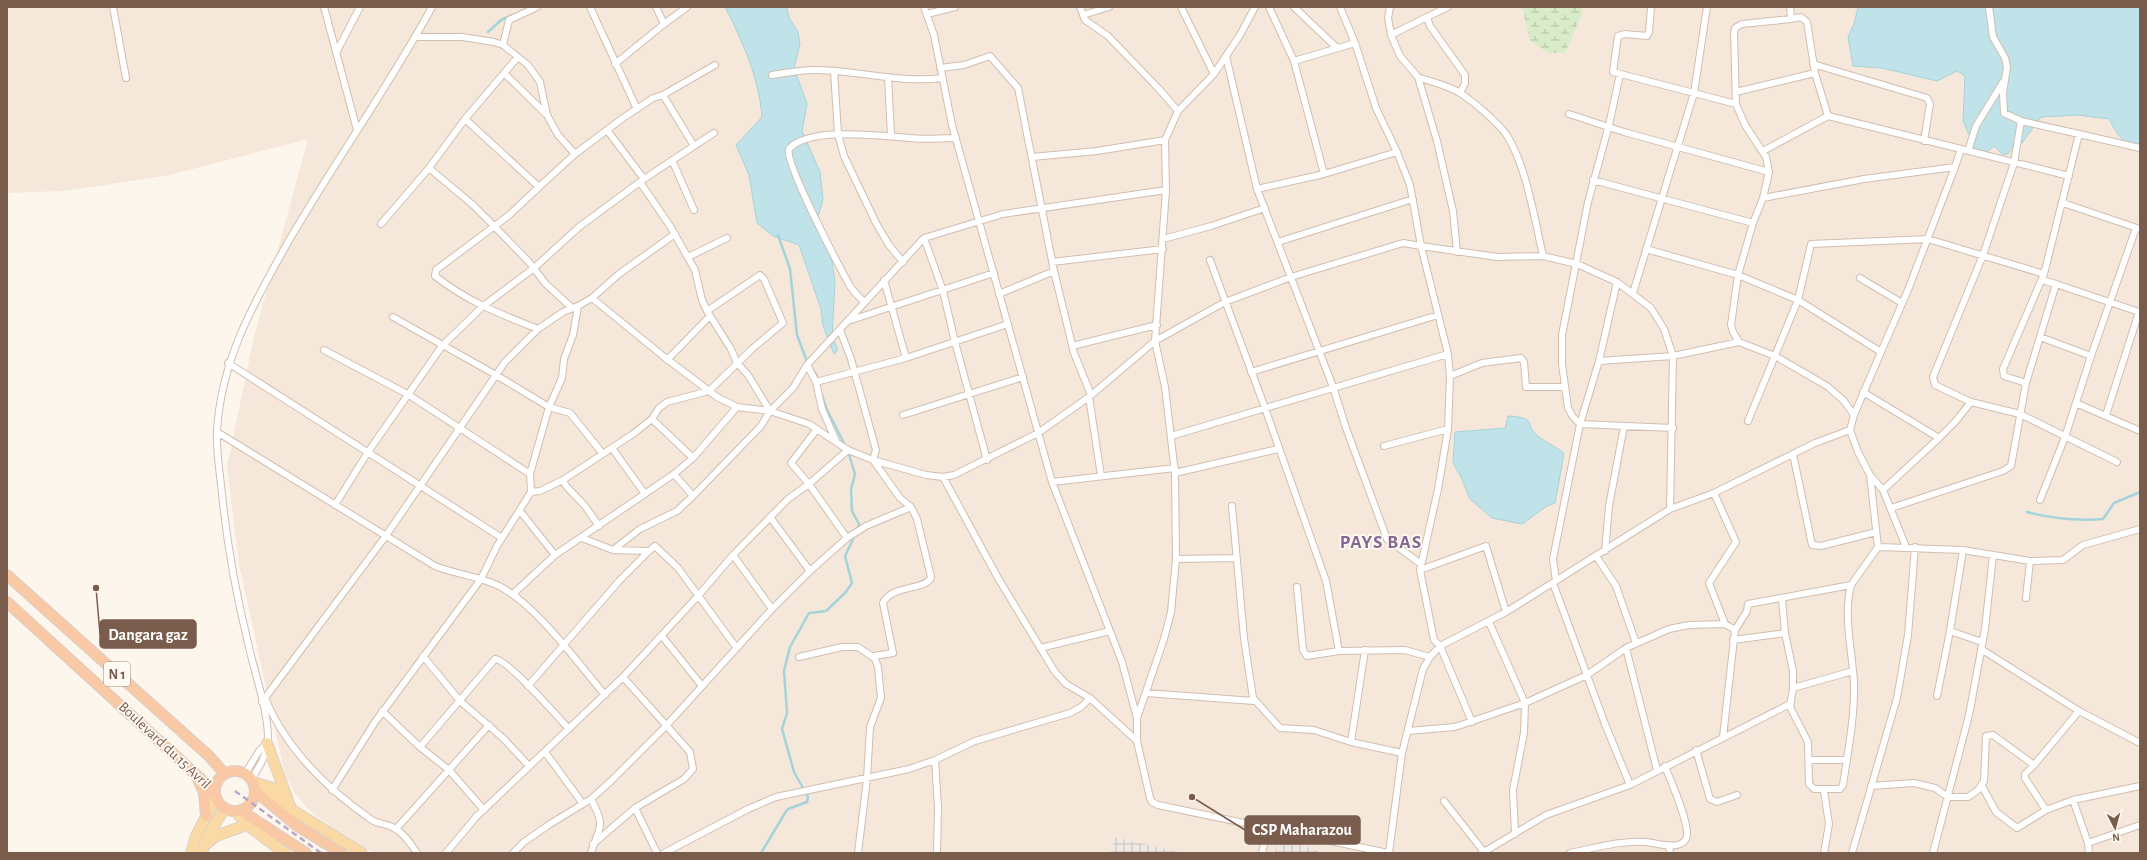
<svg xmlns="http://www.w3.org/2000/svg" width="2147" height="860" font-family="'Alegreya Sans',sans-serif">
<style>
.residential{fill:#f5e8da}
.industrial{fill:url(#industrial-grid)}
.wetland{fill:url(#wetland-marsh)}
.water{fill:#bfe3e8;stroke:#a5d3da}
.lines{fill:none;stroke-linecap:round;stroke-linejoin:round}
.stream{stroke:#a5d3da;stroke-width:2.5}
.minor-casing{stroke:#d1beb0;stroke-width:8}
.primary-casing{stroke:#dad1cd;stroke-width:12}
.trunk-casing{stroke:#dad1cd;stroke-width:12}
.minor{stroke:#fff;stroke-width:6}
.primary{stroke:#fbd9a5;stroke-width:10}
.trunk{stroke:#f9c8a4;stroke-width:10}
.rail{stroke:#b9a8c9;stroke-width:2.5;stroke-dasharray:6 4;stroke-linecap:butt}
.labels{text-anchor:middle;stroke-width:3.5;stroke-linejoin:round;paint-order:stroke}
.shield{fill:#fffaf3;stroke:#a28b7f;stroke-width:1}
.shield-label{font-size:14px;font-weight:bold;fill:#7a5c4d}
.street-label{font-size:15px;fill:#7a5c4d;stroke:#fffaf3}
.district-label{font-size:19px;font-weight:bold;letter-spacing:1px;fill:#846695;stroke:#fffaf3}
.leader{fill:none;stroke:#7a5c4d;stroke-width:1.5}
.callout-dot{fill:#7a5c4d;stroke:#fffaf3;stroke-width:1.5}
.callout{fill:#7a5c4d;stroke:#7a5c4d;stroke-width:1.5}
.callout-label{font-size:16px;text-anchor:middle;font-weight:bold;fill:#fff}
</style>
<defs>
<pattern id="industrial-grid" width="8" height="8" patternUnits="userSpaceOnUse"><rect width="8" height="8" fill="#efe9e4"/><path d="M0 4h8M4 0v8" fill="none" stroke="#c7c0bb"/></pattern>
<pattern id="wetland-marsh" width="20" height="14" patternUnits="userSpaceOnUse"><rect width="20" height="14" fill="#d8ecc9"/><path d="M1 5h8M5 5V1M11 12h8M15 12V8" fill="none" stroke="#b4c2a5"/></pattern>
</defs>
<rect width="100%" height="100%" fill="#fdf6ec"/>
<!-- residential -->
<path class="residential" d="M7 7H725L744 44 760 95 762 117 736 145 749 175 757 223 773 236 799 245 821 309 823 326 832 337 835 282 832 261 818 217 823 199 820 172 802 131 807 104 794 68 798 32 789 18 787 9 789 7H1858L1854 24 1848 37 1853 66 1882 68 1937 81 1957 71 1965 76 1963 121 1976 151 1994 146 2003 155 2009 153 2014 143 2040 117 2077 115 2109 119 2120 138 2140 149V853H1183L1115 837 1110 853H374L355 843 311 812 296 795 285 775 239 564 227 466 254 337 308 139 170 175 65 191 7 193Z"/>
<!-- industrial -->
<path class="industrial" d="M1279 835 1322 853H1275Z
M1115 837 1183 853H1110Z"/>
<!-- wetland -->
<path class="wetland" d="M1522 7H1582V14L1565 53H1548L1530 41Z"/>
<!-- water -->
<path class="water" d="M725 7H789L787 9 789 18 798 32 800 44 794 68 807 104 802 131 820 172 823 199 818 217 832 261 835 282 832 337 838 350 834 354 823 326 821 309 799 245 773 236 757 223 749 175 736 145 762 117C759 78 743 42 725 7Z
M1858 7H2140V149C2123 145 2117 134 2109 119L2077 115 2041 117 2022 143H2014L2009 153 2003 155 1994 146 1983 155 1976 151 1963 121 1965 76 1957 71 1937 81 1882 68 1853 66 1848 37 1854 24Z
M1508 416C1540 418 1522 424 1539 437 1547 443 1556 447 1564 453L1555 503 1547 506 1522 524 1492 518 1470 499 1461 477 1453 463 1455 432 1505 428Z"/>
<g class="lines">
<!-- stream -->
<path class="stream" d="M488 32 501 20 512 15
M778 235 790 269 797 335 808 364
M811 368 816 374 818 381
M821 393 827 410 846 447
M848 451 855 474 851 489 852 511 859 524 857 530
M2027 512C2053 519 2077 521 2103 519L2114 503 2140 492
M761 853 785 813 788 809 807 802 808 797 794 772 782 729 787 713 784 671 790 647 809 613 826 611 845 593 852 583 845 556 855 535"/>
<defs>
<path id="minor" d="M113 7 126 78
M324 7 357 130
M590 7 637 109
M656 7 664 24
M924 7 934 35 952 125 1052 482 1122 662 1137 718V741L1150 798 1152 802 1158 805 1388 853
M1080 7 1085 20 1108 36 1159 89 1178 111
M1181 7 1214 74
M1269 7 1294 61 1324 174
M1294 7 1337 48
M1390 7 1388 18 1391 35 1400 56 1418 77 1437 141 1453 211 1457 252
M1448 7 1427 17 1430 26 1465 75V83L1460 93
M1707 7 1694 93 1736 104
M1989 7 1993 37 2005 58 2007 67 2003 93 2004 113 2021 121
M927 14 955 7
M1083 15 1109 7
M1391 35 1427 17
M415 37H462L494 42 503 45 528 65 540 82 547 115 558 135 575 154
M503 45 509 20 537 7
M336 53 360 7
M1226 56 1257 189 1333 387 1346 428 1387 539 1421 564
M1294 61 1355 43
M615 64 664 24 687 7
M1813 64 1927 98 1930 104 1924 141
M940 68 964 65 990 56 1018 88 1054 271 1074 353 1091 395
M834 71 838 134 844 156 876 223 889 245 903 262
M504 73 547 115
M1620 74 1609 125 1588 202 1562 335V364L1568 408 1573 417 1580 424 1673 428
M772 75C787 73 803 69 818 70 860 71 900 83 942 78
M888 77 891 136
M1418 77C1431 82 1448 85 1460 93 1474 102 1496 121 1506 134 1526 164 1535 221 1543 256L1577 264 1617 282 1651 308 1664 329 1673 356 1670 509
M1736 92 1815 73
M1569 114 1624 132 1769 172
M1828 116 1961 149
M465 119 539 187 508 216 436 270 435 276C468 302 500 314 538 329
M607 130 644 179
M2079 134 2140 148
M694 146 714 133
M1763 151 1828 116 1815 73 1807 22 1801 17 1791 19 1790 7
M1968 151 1976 126 2003 82
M1032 157 1097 151 1165 140
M672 160 694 210
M1955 167 1961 149 2069 176
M429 168 473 205 495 227 529 262 545 283 572 308
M1593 180 1753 223
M640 182 670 226 695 270 702 300 707 311 731 349 737 363 748 375 770 411 761 426 693 496 674 474
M539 187 575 154 623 118 653 98 663 95 715 65
M1257 189 1324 174 1397 152 1376 108 1355 43 1340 7
M1763 198 1864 179 1955 167 1908 290 1881 352
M2063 203 2140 229
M381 224 429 168 465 119 517 58
M924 238 943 291 955 342 987 460
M1163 239 1211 226 1265 208
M1278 242 1413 199
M1646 249 1738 275 1798 300 1881 352 1854 415
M688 257 727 238
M1210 260 1265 408 1326 581 1339 651
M1052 262 1163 249
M2044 274 2079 134 2021 121 2014 163 1983 255 1933 377 1935 385 1971 402 2020 414 2117 462
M1860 278 1902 303
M884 280 906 358
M2056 284 2139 312 2106 415
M1633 293 1694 93 1613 72 1618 36 1625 34 1647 36 1649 32 1651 7
M999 294 1054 271
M592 298 663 356 717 397 737 407 770 411 809 424 848 450 873 460 926 475 943 477 954 475 1038 433 1089 397 1155 341 1225 302 1291 277 1403 243 1421 246 1410 185 1397 152
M864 302C859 297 854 292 850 286 840 268 784 162 789 149 809 126 882 136 909 138 925 140 940 138 956 138
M578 306 592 298 619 274 675 234
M393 317 496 375 549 407 530 474 531 492
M848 321 994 273
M840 330 851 359 876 450 873 460 900 498 911 507 917 519 931 577C928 590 890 585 883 603L893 653 874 656 878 667 881 698 870 727 867 779 858 853
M2040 337 2091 356
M1739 342 1733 332 1731 325 1738 275 1753 223 1763 198 1769 172 1766 157 1745 125 1736 104 1734 34 1735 28 1742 24 1791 19
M1072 346 1157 325
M324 350 409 395 530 474
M667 360 710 316
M1599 361 1617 282
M228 363 502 538
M1251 372 1438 315
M1450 376 1482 363 1521 358 1524 362 1526 387H1565
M816 382 906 358 1008 324
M1863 392 1939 438 1955 422 1971 402
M1089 397 1101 476
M2076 403 2140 431
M770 411 793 388 807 365
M903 415 1023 377
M652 419 693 458
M1748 421 1798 300 1811 244 1928 239 2044 274 2003 369 2004 376 2026 383
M817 429 791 463 809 484 847 538
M217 432 435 566C455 574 477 576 497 585 535 603 577 662 605 695
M1171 436 1448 354
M836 441 822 409 816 382 807 365 924 238 1003 214 1166 190
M1384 446 1448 429
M612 448 645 494
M1793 454 1812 545 1821 546 1876 532
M1175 473 1278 449
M1870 475 1878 547 1963 550 2030 561 2063 560 2083 545 2140 529
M943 477 998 578 1055 672 1066 684 1090 698 1137 741
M563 480 566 486 585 506 599 526
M1052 482 1175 468
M1883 490 1939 438
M1714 493 1736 542 1709 583 1725 624
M2040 500 2065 437 2091 356 2136 228
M335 505 368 452 442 346 482 307 534 268 579 227 644 179 694 146 663 95
M1232 506 1244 638 1253 698 1280 728 1314 730 1351 742 1402 753
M1891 508 2003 471 2011 466 2026 383 2056 284 2042 280
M520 511 555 555
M770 517 810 571
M582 538 613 550 649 551 655 546 678 568 736 647
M613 550 640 529 677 511 693 496
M1605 551 1609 506 1624 426
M733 555 772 609
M1596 556 1616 586 1636 643
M1176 559 1236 558
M1420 570 1486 546 1506 612
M1556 581 1553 559 1580 424 1599 361 1673 356 1739 342 1775 356 1827 386 1844 401 1854 415 1850 430 1858 452 1870 475 1883 490 1906 547
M1553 583 1605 724 1630 785
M1297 587 1303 650 1307 656 1339 651 1405 650 1430 657
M513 594 555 555 674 474 693 458 737 407
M2026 598 2030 561
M1782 599 1785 633 1793 671V688L1790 707 1808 742 1809 784 1814 789H1840L1843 785C1848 751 1855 716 1854 682 1852 649 1843 617 1851 585
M1489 622 1525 703 1524 733 1513 790 1515 834
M1950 631 1982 642
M662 636 702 686
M1733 640 1785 633
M1040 648 1110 631
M1626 648 1657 770
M1981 649 2079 711
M423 656 460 701 504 739 529 766
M799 657 842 647H858L874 658
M528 686 620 580 649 551
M1793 688 1853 671
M1146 693 1254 701
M1937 696 1950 631 1963 550
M265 698C286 749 327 789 372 820 378 824 386 824 392 827 403 832 410 843 417 853
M262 702 385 537 505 362 538 329 563 312 578 306 573 335 564 359 562 378 549 407 570 413 603 454
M382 711 420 747 449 770 484 810
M1137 718 1164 639 1171 612 1176 559 1175 473 1165 387 1155 341 1166 190 1165 140 1178 111 1214 74 1240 35 1255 7
M1472 722 1440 646 1434 640 1420 570 1438 489 1448 429 1450 376 1448 354 1421 246 1497 257 1543 256
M1408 731 1455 727 1525 703 1587 675 1626 648 1669 629 1689 625 1725 624 1735 630
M1723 737 1735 630 1747 611 1748 604 1851 585 1878 547
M1351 742 1365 650
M420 747 495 659C507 659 558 717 569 729
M1696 750 1710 799 1717 802 1737 795
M545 752 583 804
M935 760 938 807 937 853
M1809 760H1847
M2034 765 2025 774V778L2046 810
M245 774 259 751 267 743
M251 780C260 766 267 755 268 738 268 710 254 671 248 643 236 594 227 544 222 494 220 473 216 452 217 431 221 361 253 304 287 244 333 164 388 88 432 7
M1871 786 1914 783 1935 788 1948 797H1968L1978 790 1984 781 1986 736 1993 735 2034 765 2079 711 2140 743
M1982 786 1996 812 2017 828 2046 810 2073 800 2140 786
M332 790 375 722 481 579 497 546 531 492 540 491 563 480 633 434 652 419 659 408 667 402 709 391 753 348 783 323 764 279 760 275 707 311
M2073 800 2088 843
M1444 801 1484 852
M635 808 657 853
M396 829 489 725
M593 844 635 808 684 779 693 769 690 752 623 677
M1669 845 1670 853
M446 853 476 817 623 677 698 596 733 555 788 499 809 484 848 450
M513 853 524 842 550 824 591 799 611 781 666 726 772 609 810 571 847 538 866 526 911 507
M591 853C600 824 606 828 591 799
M664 853 748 809 776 797 909 769 935 760 975 741 1070 713 1081 707 1090 698
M1262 853 1268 828
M1389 853 1402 753 1423 669 1430 657 1440 646 1506 612 1670 509 1714 493 1815 443 1850 430
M1482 853 1546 815 1630 785 1790 704
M1570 853C1595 848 1620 840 1646 842 1656 843 1680 851 1686 839 1692 827 1670 780 1665 766
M1824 853 1829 824 1824 791
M1852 853 1897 698 1908 635 1915 547
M1933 853 1969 715 1985 629 1993 555
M2089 853 2088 843 2140 825"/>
<path id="primary" d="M267 743 290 806
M253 782 273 788 288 802
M254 786 362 853
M235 811 251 828 285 853
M205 845 216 836 241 827
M191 853 196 836 216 797
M202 853 207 837 225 808"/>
<path id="trunk" d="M7 575 209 756 225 774
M7 602 215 792
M215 791a20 20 0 1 1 40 0a20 20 0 1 1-40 0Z
M197 777 204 793 206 816
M255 791 297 826 341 853
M240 810 306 853"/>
</defs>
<!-- minor casing -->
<use href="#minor" class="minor-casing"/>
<!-- primary casing -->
<use href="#primary" class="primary-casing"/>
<!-- trunk casing -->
<use href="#trunk" class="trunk-casing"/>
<!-- minor -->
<use href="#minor" class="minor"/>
<!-- primary -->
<use href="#primary" class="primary"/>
<!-- trunk -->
<use href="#trunk" class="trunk"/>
<!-- rail -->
<path class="rail" d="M235 791 321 853"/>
</g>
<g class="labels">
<!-- shield labels -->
<rect class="shield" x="104" y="662" width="26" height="24" rx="3"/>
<g class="shield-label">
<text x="117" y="679">N 1</text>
</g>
<!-- street labels -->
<g class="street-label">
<text transform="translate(165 745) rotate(43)" y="5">Boulevard du 15 Avril</text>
</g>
<!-- district labels -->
<g class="district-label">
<text x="1381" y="548">PAYS BAS</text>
</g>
</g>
<!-- callouts -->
<path class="leader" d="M96 588L100 634M1192 797L1245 830"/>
<g class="callout-dot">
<circle cx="96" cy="588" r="4"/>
<circle cx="1192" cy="797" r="4"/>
</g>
<g class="callout">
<rect x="100" y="620" width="96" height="28" rx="4"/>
<rect x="1245" y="816" width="115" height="28" rx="4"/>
</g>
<g class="callout-label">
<text x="148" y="640">Dangara gaz</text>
<text x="1302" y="835">CSP Maharazou</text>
</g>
<!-- border -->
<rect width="2147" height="860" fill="none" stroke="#7a5c4d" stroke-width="16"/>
<!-- north arrow -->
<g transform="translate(2115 828) rotate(174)" stroke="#fffaf3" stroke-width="3" paint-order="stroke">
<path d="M0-3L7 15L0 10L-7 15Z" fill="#7a5c4d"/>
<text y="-6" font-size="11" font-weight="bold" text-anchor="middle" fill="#7a5c4d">N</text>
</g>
</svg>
